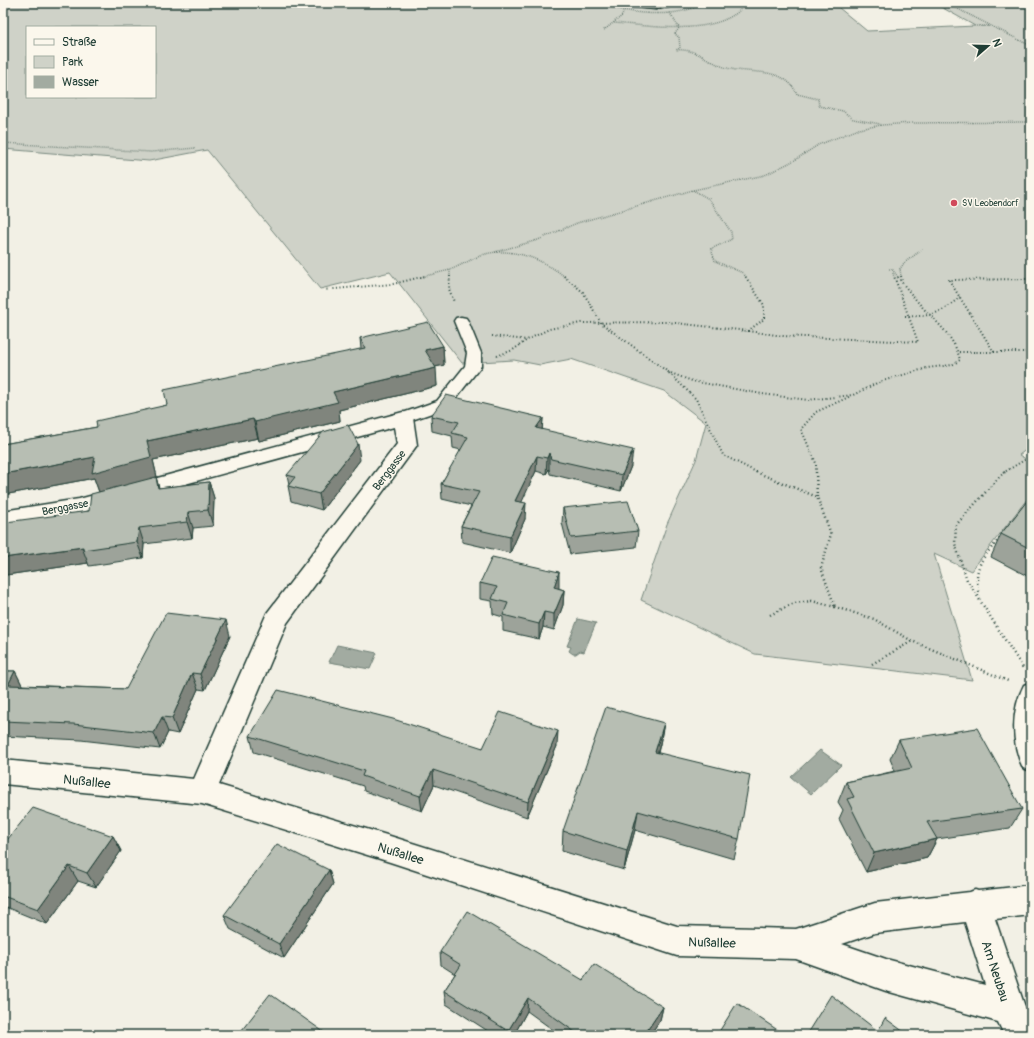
<svg xmlns="http://www.w3.org/2000/svg" width="1034" height="1038" font-family="Pangolin,sans-serif">
<style>
.green{fill:#cfd2c8;stroke:#77887e;fill-rule:evenodd}
.water{fill:#a2aba1;stroke:#6e7f75}
.lines{fill:none;stroke-linecap:round;stroke-linejoin:round}
.service-casing{stroke:#1f3d34;stroke-width:3}
.minor-casing{stroke:#1f3d34;stroke-width:3}
.path-far2{stroke:#1f3d34;stroke-width:1.5;stroke-dasharray:0.5 1.5;stroke-linecap:butt}
.path-far1{stroke:#1f3d34;stroke-width:2;stroke-dasharray:1 2.5;stroke-linecap:butt}
.path{stroke:#1f3d34;stroke-width:2.5;stroke-dasharray:1 3;stroke-linecap:butt}
.service{fill:#fbf7ec;fill-rule:evenodd}
.minor{fill:#fbf7ec;fill-rule:evenodd}
.wall{fill:#9da39a;stroke:#1f3d34}
.shaded-wall{fill:#80857d;stroke:#1f3d34}
.building{fill:#b7beb3;stroke:#1f3d34}
.poi-dot{fill:#d1495b;stroke:#fbf7ec;stroke-width:1.5}
.labels{text-anchor:middle;stroke-width:3;stroke-linejoin:round;paint-order:stroke}
.far-poi-label{font-size:9px;fill:#1f3d34;stroke:#fbf7ec;text-anchor:start}
.street-label{font-size:11px;fill:#1f3d34;stroke:#fbf7ec}
.near-street-label{font-size:13px;fill:#1f3d34;stroke:#fbf7ec}
</style>
<rect width="100%" height="100%" fill="#f2f0e5"/>
<filter id="ink" filterUnits="userSpaceOnUse"><feTurbulence type="fractalNoise" baseFrequency=".025" numOctaves="2"/><feDisplacementMap in="SourceGraphic" scale="8" xChannelSelector="R" yChannelSelector="G"/><feConvolveMatrix kernelMatrix="1 2 1 2 8 2 1 2 1" color-interpolation-filters="sRGB"/></filter>
<g filter="url(#ink)">
<!-- green -->
<path class="green" d="M3 3H606L614 6 655 10 688 3H833L867 31 975 26 934 3H1031V446L1019 455 1031 462V494L971 571 934 554 972 680 755 654 641 600 667 524 696 460 706 423 664 391 571 359 540 365 514 360 462 363 390 272 320 289 207 150 149 161 3 149ZM27 27H155V97H27Z"/>
<!-- water -->
<path class="water" d="M578 619 596 623 584 652 580 651 576 654H573L569 651 571 647 567 646Z
M337 645 377 653 370 669 329 662Z
M820 750 841 765 811 794 791 777Z"/>
<g class="lines">
<defs>
<path id="service" d="M461 317 466 318 468 321 481 353V366L449 407 409 421 403 423 397 421 395 418 397 415 437 401 465 366 467 353 454 321 456 318Z
M1031 682V771L1023 768C1011 743 1011 710 1024 685Z"/>
<path id="minor" d="M403 412 410 414 413 418 417 445 287 623 219 785 390 836 677 926 796 929 875 903 970 892 975 890 978 891 1031 885V915L995 919 1024 1004 1031 1019V1035H1004L998 1022 886 991 796 959 677 956 390 862 202 804 3 784V760L194 779 267 613 397 444 394 427 79 513 3 525V511L79 499ZM965 922 985 985 886 959 842 944 875 933Z"/>
</defs>
<!-- service casing -->
<use href="#service" class="service-casing"/>
<!-- minor casing -->
<use href="#minor" class="minor-casing"/>
<!-- path-far2 -->
<path class="path-far2" d="M595 3C632 14 670 20 706 3
M946 3 1031 46
M3 6 12 3
M670 13 679 28 675 34 679 37 680 48 676 50C699 48 711 65 731 69 755 74 785 67 797 94L818 99 819 106 843 111 853 119 880 124
M614 23C649 26 704 35 735 14 739 12 742 7 745 3
M976 26H989
M604 30 622 16 624 11
M3 143 151 152 196 148
M693 190 709 199 731 232 732 239 711 249 715 261 743 273 746 277
M495 252 538 240 577 223 693 190 765 175 795 160 818 145 859 129 882 125 912 123 1031 122
M889 269H892L898 277
M893 273 894 277
M421 277 450 270
M450 277V270C462 265 478 255 490 253 515 248 546 261 565 277
M901 277 900 269 904 263 923 249"/>
<!-- path-far1 -->
<path class="path-far1" d="M450 276 449 289 454 302
M564 276 583 292 601 323 668 372 692 381 762 394 808 400 853 395 879 382 927 368 952 365 960 360C955 339 940 325 925 310 915 299 906 288 897 276
M901 276 902 280
M323 290 393 284 425 276
M905 316C931 317 940 314 960 297
M748 331 783 336 918 342 894 276
M492 336 527 340
M959 352H1031
M994 352 949 280 1031 279
M497 356 513 350 527 340 549 329 581 323 666 322 748 331 764 319V305L745 276
M669 373 696 399 723 455 758 473
M816 473V463L801 429 816 412 851 396
M1003 473 1031 456"/>
<!-- path -->
<path class="path" d="M756 472 817 497 831 534 821 568 835 607
M816 472 817 497
M1005 472 1001 475 956 525 955 544 967 580 1023 668
M979 596C973 566 981 560 1000 538
M770 615 794 603 812 601 835 607 874 619 912 641 1008 681
M872 664 912 641"/>
<!-- service -->
<use href="#service" class="service"/>
<!-- minor -->
<use href="#minor" class="minor"/>
</g>
<!-- wall -->
<path class="wall" d="M605 3H688L686 5 655 10 614 6Z
M360 338 443 346 444 365 435 367 437 386 339 410 340 421 259 441 258 438 153 460 157 477H156L159 488 209 482 214 498 213 526 193 528 192 538 144 544 143 558 89 566 88 563 6 575 5 572H3V526L89 511 99 492 94 478 3 495V444L97 427 167 405 361 349Z
M431 416 543 418 542 430 631 466 621 491 550 474 549 469 546 474 536 471 521 502 525 519 510 553 462 542 461 526 471 506 442 499 441 484 461 450 453 448 452 436 432 431Z
M360 460 322 510 291 501 288 486 289 484 287 475Z
M1031 496V578L991 557 1001 534Z
M563 508 638 531 636 547 570 554 562 523Z
M480 583 558 588 564 590 563 605 554 630 543 627 539 639 503 631V617L493 614 492 601 480 599Z
M230 636 205 690 198 689 178 734 168 732 160 749 81 740 3 736V671H15L22 685 126 689Z
M664 723 660 744 658 753 739 839 734 859 635 830 624 870 562 851 563 831Z
M250 736 483 748 557 746 527 817 434 785 422 811 364 791 363 786 254 752Z
M899 740 1022 809 1010 828 937 839 927 858 866 872 839 819 843 810 838 802 846 782 895 771 890 759Z
M113 836 121 851 96 887 78 881 47 924 3 906V845Z
M329 870 333 884 284 958 230 929 224 915Z
M440 952 583 980 663 1007 660 1020 650 1035H560L527 1011 514 1035H494L446 1004 444 991 455 974 441 965Z"/>
<!-- shaded-wall -->
<path class="shaded-wall" d="M656 3H688L686 5 655 10Z
M443 346 444 365 426 369 425 350Z
M436 368 437 386 339 410 340 421 259 441 255 422 333 392Z
M543 418 542 433 536 428Z
M253 419 258 438 153 460 157 477H156L160 492H99L94 478 3 495V474L95 457 147 441Z
M358 444 360 460 322 510 319 494Z
M633 450 631 466 621 491 622 475Z
M549 453V469L546 474 547 458Z
M537 456 536 471 515 517V501Z
M209 482 214 498 213 526 208 510Z
M526 503 525 519 510 553V537Z
M188 512 193 528 192 538 187 522Z
M139 528 144 544 143 558 137 542Z
M83 547V550L88 563 6 575 3 569V558Z
M559 572V588L553 603 554 587Z
M564 590 563 605 554 630V614Z
M544 612 543 627 539 639V624Z
M226 620 230 636 205 690 200 674Z
M15 671 23 687 8 685Z
M192 673 198 689 178 734 172 718Z
M162 717 168 732 160 749 154 733Z
M664 723 660 744 652 772 655 752Z
M558 731 557 746 527 817 528 802Z
M433 770 434 785 422 811 420 796Z
M638 811 635 830 624 870 627 851Z
M113 836 121 851 96 887 87 873Z
M937 839 927 858 866 872 874 853Z
M69 866 78 881 47 924 38 909Z
M329 870 333 884 284 958 279 944Z
M528 998 527 1011 514 1035H508V1031Z
M663 1007 660 1020 650 1035H644Z"/>
<!-- building -->
<path class="building" d="M428 322 443 346 425 350 436 368 333 392 338 402 255 422 253 419 147 441 151 457 92 473 95 457 3 474V444L97 427 96 421 167 405 164 390 365 348 360 338Z
M446 395 543 418 536 428 633 450 622 475 551 459 549 453 547 458 537 456 515 501 526 503 510 537 461 526 479 492 441 484 468 437 452 433 459 422 431 416Z
M348 425 358 444 319 494 288 486 295 477 287 475 323 432Z
M156 477 158 488 209 482 208 510 188 512 187 522 139 528 137 542 83 550V547L3 558V526H5L6 522 89 511 91 494Z
M1031 496V549L1001 534Z
M628 501 638 531 571 538 563 508Z
M492 557 559 572 554 587 564 590 554 614 544 612 539 624 503 615 508 603 492 599 497 587 480 583Z
M166 613 226 620 200 674 192 673 172 718 162 717 154 733 73 724 3 721V671H15L8 685 126 689Z
M278 690 393 719 483 748 500 712 558 731 528 802 433 770 420 796 362 776 364 771 250 736Z
M606 707 664 723 655 752 750 775 739 839 638 811 627 851 563 831Z
M977 728 1022 809 927 822 937 839 874 853 847 799 854 797 846 782 912 768 899 740Z
M33 808 113 836 87 873 69 866 38 909 3 896V845Z
M277 844 329 870 279 944 224 915Z
M467 911 583 980 594 964 663 1007 644 1035H579L528 998 508 1031 444 991 461 965 440 952Z
M270 994 328 1035H238Z
M831 995 878 1031 885 1018 908 1035H806Z
M737 1003 785 1035H717Z"/>
</g>
<!-- markers -->
<circle class="poi-dot" cx="954" cy="203" r="4"/>
<g class="labels">
<!-- far-poi labels -->
<g class="far-poi-label">
<text x="962" y="206">SV Leobendorf</text>
</g>
<!-- street labels -->
<g class="street-label">
<text transform="translate(389 470) rotate(-53)" y="4">Berggasse</text>
<text transform="translate(65 507) rotate(-11)" y="4">Berggasse</text>
</g>
<!-- near-street labels -->
<g class="near-street-label">
<text transform="translate(87 781) rotate(6)" y="5">Nußallee</text>
<text transform="translate(401 853) rotate(17)" y="5">Nußallee</text>
<text transform="translate(712 942) rotate(2)" y="5">Nußallee</text>
<text transform="translate(996 971) rotate(72)" y="5">Am Neubau</text>
</g>
</g>
<!-- margin -->
<rect width="1034" height="1038" fill="none" stroke="#fbf7ec" stroke-width="16"/>
<rect x="8" y="8" width="1018" height="1022" fill="none" stroke="#1f3d34" stroke-width="1.5" filter="url(#ink)"/>
<!-- legend -->
<rect x="26" y="26" width="130" height="72" fill="#fbf7ec" stroke="#a3ada2"/>
<rect x="34" y="39" width="20" height="6" fill="#fbf7ec" stroke="#a3ada2"/>
<text x="62" y="46" font-size="12" fill="#1f3d34">Straße</text>
<rect x="34" y="56" width="20" height="12" fill="#cfd2c8" stroke="#a3ada2"/>
<text x="62" y="66" font-size="12" fill="#1f3d34">Park</text>
<rect x="34" y="76" width="20" height="12" fill="#a2aba1" stroke="#a3ada2"/>
<text x="62" y="86" font-size="12" fill="#1f3d34">Wasser</text>
<!-- north arrow -->
<g transform="translate(988 46) rotate(70)" stroke="#fbf7ec" stroke-width="3" paint-order="stroke">
<path d="M0-3L7 15L0 10L-7 15Z" fill="#1f3d34"/>
<text y="-6" font-size="11" font-weight="bold" text-anchor="middle" fill="#1f3d34">N</text>
</g>
</svg>
